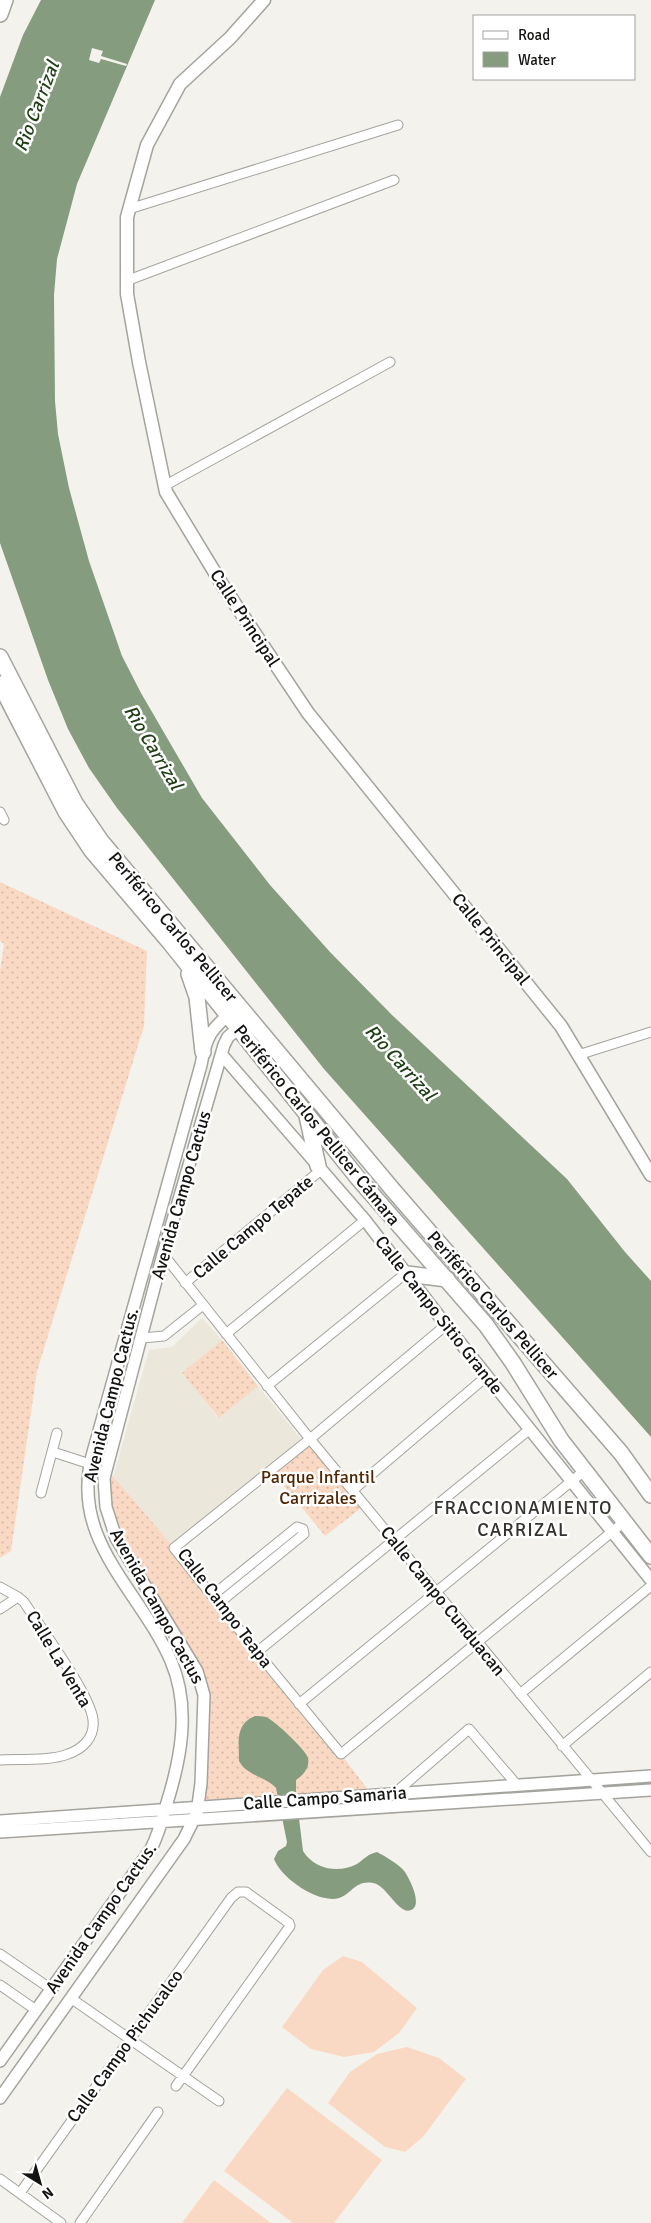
<svg xmlns="http://www.w3.org/2000/svg" width="651" height="2223" font-family="Signika,sans-serif">
<style>
.built{fill:#ebe8db}
.grass{fill:url(#grass-dots)}
.pitch{fill:#fad9c4}
.water{fill:#859c7e}
.pier{fill:#f4f2ec}
.lines{fill:none;stroke-linecap:round;stroke-linejoin:round}
.minor-casing{stroke:#a4a39d;stroke-width:11}
.tertiary-casing{stroke:#a4a39d;stroke-width:14}
.secondary-casing{stroke:#a4a39d;stroke-width:15}
.primary-casing{stroke:#a4a39d;stroke-width:18}
.minor{stroke:#fff;stroke-width:9}
.tertiary{stroke:#fff;stroke-width:11}
.secondary{stroke:#fff;stroke-width:12}
.primary{stroke:#fff;stroke-width:15}
.labels{text-anchor:middle;stroke-width:5;stroke-linejoin:round;paint-order:stroke}
.street-label{font-size:18px;fill:#131311;stroke:#fff}
.park-label{font-size:18px;fill:#512500;stroke:#fff}
.water-label{font-size:19px;font-style:italic;fill:#1e3f13;stroke:#fff}
.neighbourhood-label{font-size:19px;letter-spacing:1px;fill:#35332f;stroke:#fff}
</style>
<defs>
<pattern id="grass-dots" width="8" height="8" patternUnits="userSpaceOnUse" patternTransform="scale(1.25)"><rect width="8" height="8" fill="#fad9c4"/><path d="M2 2h.1M6 6h.1" fill="none" stroke="#d5b9a7" stroke-width="1.8" stroke-linecap="round"/></pattern>
</defs>
<rect width="100%" height="100%" fill="#f4f2ec"/>
<!-- built -->
<path class="built" d="M202 1318 222 1340 183 1373 218 1418 258 1386 301 1439 170 1546 112 1481 149 1350 172 1347Z"/>
<!-- grass -->
<path class="grass" d="M0 882 147 951 144 1026 37 1371 11 1551 0 1558V971L4 944 0 941Z
M222 1340 258 1386 219 1418 182 1373Z
M310 1439 365 1505 325 1536 271 1470Z
M106 1468C197 1574 288 1682 371 1794L198 1807 204 1690 116 1538Z"/>
<!-- pitch -->
<path class="pitch" d="M343 1956 362 1962 417 2008 399 2033 374 2052 344 2057 311 2049 282 2027 323 1970Z
M407 2047 439 2058 466 2079 423 2137 405 2152 385 2147 328 2103 350 2072 377 2054Z
M287 2088 382 2160 334 2223H293L224 2171Z
M214 2180 271 2223H182Z"/>
<!-- water -->
<path class="water" d="M41 0H155L77 184 57 259 54 295 55 401 58 434 69 488 89 561 122 656 141 693 202 798 270 885 330 952 392 1015 567 1179 625 1252 651 1281V1437L324 1069 117 808 89 768 68 729 48 680 0 543V97L23 35Z
M255 1716C258 1716 263 1716 266 1717 275 1721 305 1749 308 1758 310 1768 303 1775 296 1780V1794L303 1851C314 1869 338 1874 357 1864 364 1859 368 1854 377 1852 386 1857 399 1864 405 1872 410 1880 423 1905 411 1910 399 1916 386 1884 373 1883 355 1880 352 1894 339 1898 318 1904 281 1878 274 1859L278 1851 286 1846 287 1842 276 1788C265 1776 247 1776 239 1761 239 1742 235 1724 255 1716Z"/>
<!-- pier -->
<path class="pier" d="M92 48 103 51 101 56 127 64 126 66 101 59 99 63 89 60Z"/>
<g class="lines">
<defs>
<path id="minor" d="M129 209 398 125
M126 281 394 180
M164 486 390 362
M0 812 4 820
M578 1055 651 1032
M163 1254 310 1439 651 1852
M185 1283 321 1170
M446 1325 310 1439 174 1548 257 1652 341 1754 624 1522
M226 1334 365 1220
M142 1338 164 1336 203 1305
M267 1386 406 1273
M53 1452 90 1464
M353 1490 487 1376
M41 1493 57 1433
M0 1587 18 1597 24 1602C40 1627 91 1695 93 1720 95 1737 83 1749 68 1754 51 1761 20 1759 0 1760
M213 1595 297 1527 303 1529 304 1534 219 1603
M0 1609 18 1597
M257 1652 530 1429
M520 1694 651 1586
M299 1704 584 1471
M562 1746 651 1672
M395 1793 469 1729 517 1785
M0 1954 51 1989
M0 1985 36 2010
M72 1999 219 2101
M0 2179 61 2223
M20 2193 231 1898 238 1892H246L289 1923 290 1926 176 2086
M80 2223 158 2112"/>
<path id="tertiary" d="M222 1055 365 1220 446 1325 651 1580
M0 1821 651 1776
M0 1832 651 1790
M0 2061 151 1849C158 1835 162 1821 166 1806 181 1759 191 1708 171 1661 140 1590 70 1541 92 1456L201 1065C206 1036 211 1029 233 1011
M0 2098 184 1839 197 1813 201 1783 204 1695 197 1671 116 1538 106 1507 104 1478 163 1254 224 1045 228 1037 243 1024"/>
<path id="secondary" d="M264 0 230 38 180 84 147 145 127 217V294L139 362 166 492 223 586 308 713 561 1026 651 1175"/>
<path id="primary" d="M0 14 5 0
M0 657 75 803 101 841 393 1190 621 1453 651 1495
M0 684 66 812 92 851 171 944 357 1177 486 1325 513 1363 561 1440 651 1556
M189 974 197 997 203 1052
M307 1116 318 1166
M407 1274 447 1279"/>
</defs>
<!-- minor casing -->
<use href="#minor" class="minor-casing"/>
<!-- tertiary casing -->
<use href="#tertiary" class="tertiary-casing"/>
<!-- secondary casing -->
<use href="#secondary" class="secondary-casing"/>
<!-- primary casing -->
<use href="#primary" class="primary-casing"/>
<!-- minor -->
<use href="#minor" class="minor"/>
<!-- tertiary -->
<use href="#tertiary" class="tertiary"/>
<!-- secondary -->
<use href="#secondary" class="secondary"/>
<!-- primary -->
<use href="#primary" class="primary"/>
</g>
<g class="labels">
<!-- street labels -->
<g class="street-label">
<text transform="translate(245 618) rotate(57)" y="6">Calle Principal</text>
<text transform="translate(173 927) rotate(50)" y="6">Periférico Carlos Pellicer</text>
<text transform="translate(491 939) rotate(51)" y="6">Calle Principal</text>
<text transform="translate(317 1125) rotate(51)" y="6">Periférico Carlos Pellicer Cámara</text>
<text transform="translate(181 1195) rotate(-74)" y="6">Avenida Campo Cactus</text>
<text transform="translate(253 1227) rotate(-40)" y="6">Calle Campo Tepate</text>
<text transform="translate(493 1305) rotate(49)" y="6">Periférico Carlos Pellicer</text>
<text transform="translate(439 1315) rotate(52)" y="6">Calle Campo Sitio Grande</text>
<text transform="translate(111 1395) rotate(-76)" y="6">Avenida Campo Cactus.</text>
<text transform="translate(443 1601) rotate(51)" y="6">Calle Campo Cunduacan</text>
<text transform="translate(157 1606) rotate(61)" y="6">Avenida Campo Cactus</text>
<text transform="translate(225 1608) rotate(53)" y="6">Calle Campo Teapa</text>
<text transform="translate(59 1659) rotate(59)" y="6">Calle La Venta</text>
<text transform="translate(325 1798) rotate(-4)" y="6">Calle Campo Samaria</text>
<text transform="translate(101 1918) rotate(-55)" y="6">Avenida Campo Cactus.</text>
<text transform="translate(125 2046) rotate(-54)" y="6">Calle Campo Pichucalco</text>
</g>
<!-- park labels -->
<g class="park-label">
<text x="318" y="1483">Parque Infantil<tspan x="318" dy="21">Carrizales</tspan></text>
</g>
<!-- water labels -->
<g class="water-label">
<text transform="translate(36 106) rotate(-69)" y="7">Rio Carrizal</text>
<text transform="translate(154 747) rotate(59)" y="7">Rio Carrizal</text>
<text transform="translate(401 1062) rotate(48)" y="7">Rio Carrizal</text>
</g>
<!-- neighbourhood labels -->
<g class="neighbourhood-label">
<text x="523" y="1514">FRACCIONAMIENTO<tspan x="523" dy="22">CARRIZAL</tspan></text>
</g>
</g>
<!-- legend -->
<rect x="473" y="15" width="162" height="65" fill="#ffffff" stroke="#a1a1a0"/>
<rect x="483" y="31" width="25" height="8" fill="#ffffff" stroke="#a1a1a0"/>
<text x="518" y="40" font-size="15" fill="#131311">Road</text>
<rect x="483" y="52" width="25" height="15" fill="#859c7e" stroke="#a1a1a0"/>
<text x="518" y="65" font-size="15" fill="#131311">Water</text>
<!-- north arrow -->
<g transform="translate(40 2183) rotate(143)" stroke="#ffffff" stroke-width="4" paint-order="stroke">
<path d="M0-4L9 19L0 12L-9 19Z" fill="#131311"/>
<text y="-8" font-size="14" font-weight="bold" text-anchor="middle" fill="#131311">N</text>
</g>
</svg>
